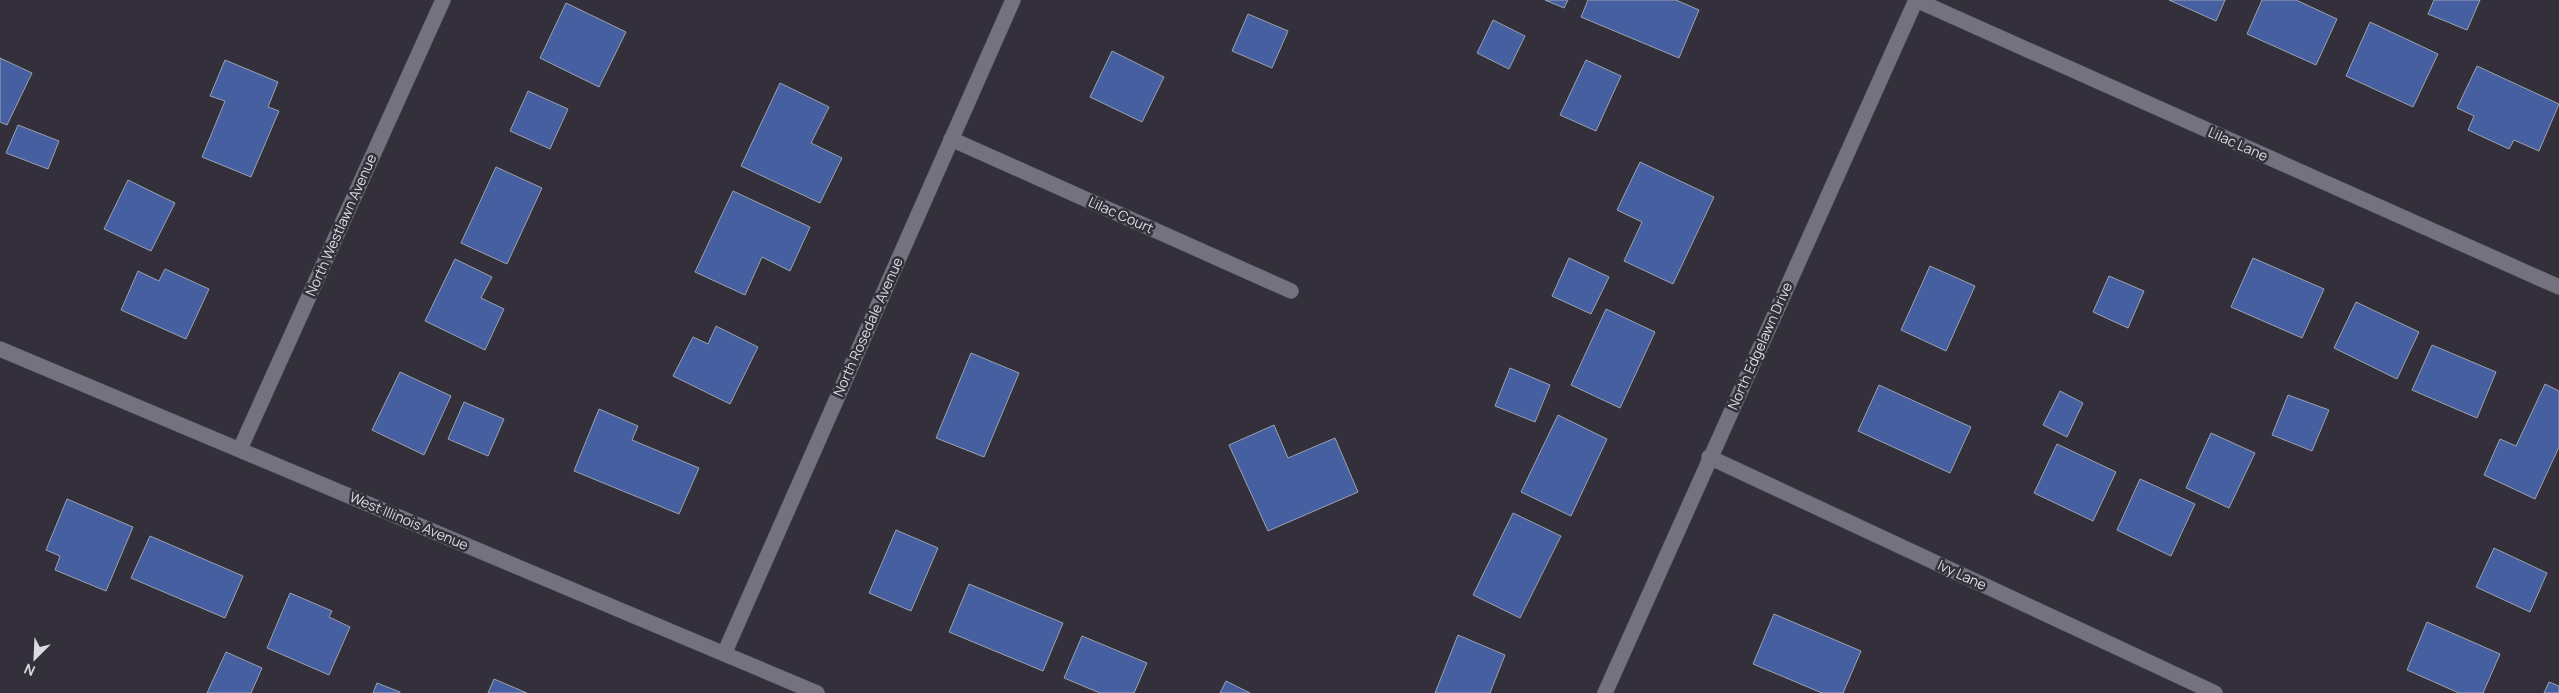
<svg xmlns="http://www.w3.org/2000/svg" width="2559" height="693" font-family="Manrope,sans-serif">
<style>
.building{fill:#455fa0;stroke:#9ca2af}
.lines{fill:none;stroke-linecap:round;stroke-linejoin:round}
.minor-casing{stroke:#514f58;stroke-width:16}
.minor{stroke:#75727f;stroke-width:15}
.labels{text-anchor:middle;stroke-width:5;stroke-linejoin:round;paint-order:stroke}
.street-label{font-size:14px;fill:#dddbe2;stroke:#33303b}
</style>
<rect width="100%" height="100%" fill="#33303b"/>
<!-- building -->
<path class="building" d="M1545 0H1568L1564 8Z
M1588 0H1676L1699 10 1679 58 1581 17Z
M2169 0H2225L2216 21Z
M2262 0H2296L2337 19 2316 65 2247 34Z
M2434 0H2480L2467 30 2428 14Z
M566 3 626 32 599 87 540 58Z
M1248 14 1288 31 1272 68 1232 51Z
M1493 20 1525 36 1509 69 1477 53Z
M2370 22 2438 54 2413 107 2346 76Z
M1112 51 1164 77 1142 122 1090 97Z
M0 58 32 73 7 125 0 122Z
M225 60 278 82 268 107 279 111 251 177 202 157 225 101 210 96Z
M1586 60 1621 76 1596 131 1560 115Z
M2477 66 2559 104 2539 151 2514 140 2509 149 2468 130 2474 116 2457 108Z
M780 83 829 107 811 143 842 158 820 203 741 166Z
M528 91 568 109 550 149 510 131Z
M18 125 59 141 48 169 6 153Z
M1640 162 1714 197 1673 284 1624 261 1642 222 1617 210Z
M496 167 542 188 507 264 461 243Z
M128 180 175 203 151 251 104 229Z
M733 191 810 227 790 271 762 257 745 295 695 272Z
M1569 258 1609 277 1591 314 1552 296Z
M2253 258 2324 289 2302 338 2231 307Z
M455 259 492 277 481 298 504 309 485 350 425 321Z
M1930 266 1975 286 1946 351 1901 330Z
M165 269 209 289 186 339 121 310 138 271 159 281Z
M2109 276 2144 291 2128 328 2093 312Z
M2356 302 2419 332 2397 379 2334 348Z
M1606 309 1655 332 1620 408 1571 385Z
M716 326 758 347 730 404 673 376 693 337 708 344Z
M2432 345 2496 372 2477 418 2412 390Z
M971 353 1019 373 984 457 936 438Z
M1510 368 1550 385 1535 422 1495 406Z
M400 372 451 396 424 455 372 430Z
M2545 384 2559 391V447L2535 499 2484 475 2500 439 2516 446Z
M1879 385 1971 427 1950 473 1858 431Z
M2060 391 2083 403 2067 437 2043 425Z
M2288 395 2329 410 2312 451 2272 435Z
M464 402 504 419 488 456 448 439Z
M599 409 638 426 632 440 699 468 679 514 574 471Z
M1558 415 1607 439 1571 516 1521 492Z
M1274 425 1288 458 1335 438 1358 492 1268 531 1229 445Z
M2211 433 2255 453 2229 508 2186 488Z
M2057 444 2116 472 2093 521 2034 493Z
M2140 479 2195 504 2171 556 2117 530Z
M67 499 133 527 106 591 55 570 60 556 46 550Z
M1513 513 1561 536 1520 618 1473 595Z
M896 530 938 548 911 611 869 593Z
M150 536 243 576 225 618 131 578Z
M2494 548 2547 573 2530 612 2476 587Z
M969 584 1063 623 1043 671 949 632Z
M290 593 332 611 329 617 350 627 329 675 267 648Z
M1774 614 1861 651 1843 693H1822L1753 664Z
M2427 622 2500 654 2483 693H2459L2407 670Z
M1458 635 1505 655 1490 693H1435Z
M1082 636 1147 663 1134 693H1100L1064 678Z
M226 652 262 668 251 693H207Z
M494 679 527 693H488Z
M1226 681 1250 693H1220Z
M2549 682 2559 686V693H2544Z
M377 683 400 692V693H373Z"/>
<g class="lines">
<defs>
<path id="minor" d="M1916 0 2559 287
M951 139 1291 291
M0 349 817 693
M240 449 443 0
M1709 457 2215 693
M724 654 1013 0
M1605 693 1916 0"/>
</defs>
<!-- minor casing -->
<use href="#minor" class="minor-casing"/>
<!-- minor -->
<use href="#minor" class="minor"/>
</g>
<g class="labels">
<!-- street labels -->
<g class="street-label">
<text transform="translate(2238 144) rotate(24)" y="5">Lilac Lane</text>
<text transform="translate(1121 215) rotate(24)" y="5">Lilac Court</text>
<text transform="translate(341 225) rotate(-66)" y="5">North Westlawn Avenue</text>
<text transform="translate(868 327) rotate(-66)" y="5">North Rosedale Avenue</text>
<text transform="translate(1760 346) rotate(-66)" y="5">North Edgelawn Drive</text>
<text transform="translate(409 521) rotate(23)" y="5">West Illinois Avenue</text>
<text transform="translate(1962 575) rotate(25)" y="5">Ivy Lane</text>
</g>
</g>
<!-- north arrow -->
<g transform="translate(35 658) rotate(204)" stroke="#33303b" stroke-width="4" paint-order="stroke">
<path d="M0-4L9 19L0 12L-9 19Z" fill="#dddbe2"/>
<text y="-8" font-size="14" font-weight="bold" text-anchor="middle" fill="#dddbe2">N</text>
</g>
</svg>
